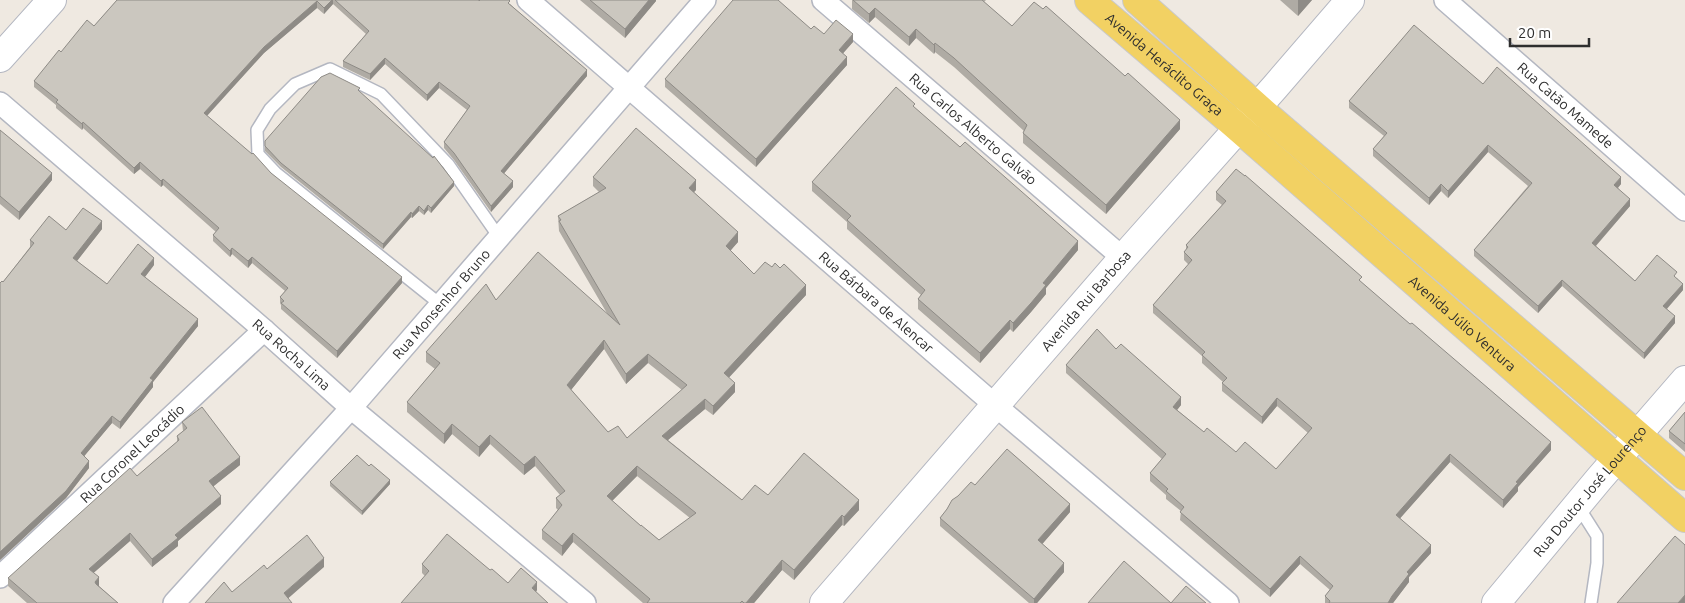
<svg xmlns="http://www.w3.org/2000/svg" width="1685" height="603" font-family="Ubuntu,sans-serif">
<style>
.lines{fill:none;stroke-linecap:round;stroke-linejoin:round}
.service-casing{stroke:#b4b7c1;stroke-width:14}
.minor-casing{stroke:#b4b7c1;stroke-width:24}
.tertiary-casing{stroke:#b4b7c1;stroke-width:30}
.secondary-casing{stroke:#b4b7c1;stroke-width:30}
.primary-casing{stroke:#c9c9c9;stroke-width:30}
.service{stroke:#fff;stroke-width:11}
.minor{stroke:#fff;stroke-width:21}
.tertiary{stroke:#fff;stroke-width:28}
.secondary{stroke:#fff;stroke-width:28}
.primary{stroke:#f2d163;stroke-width:28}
.wall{fill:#afaba4;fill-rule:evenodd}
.shaded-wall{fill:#8e8b86}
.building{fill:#cbc7bf;stroke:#8e8b86;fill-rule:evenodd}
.labels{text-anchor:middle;stroke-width:4;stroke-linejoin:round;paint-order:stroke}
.street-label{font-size:14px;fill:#2e2e2e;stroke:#fff}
</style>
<rect width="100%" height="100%" fill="#efe9e1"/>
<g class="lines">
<defs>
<path id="service" d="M440 304 276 173 258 154 257 130 270 109 295 84 330 69 381 94 448 164 499 237
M1578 506 1597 536V563L1591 603"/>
<g id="minor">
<path id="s1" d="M528 0 996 406 1228 603"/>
<path id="s2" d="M823 0 1123 258"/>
<path id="s3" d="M1445 0 1685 210"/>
<path id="s4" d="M0 103 264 330 351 408 585 603"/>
<path id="s5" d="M0 577 264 330"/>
<path id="s6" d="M174 603 351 408 705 0"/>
</g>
<g id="tertiary">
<path id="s7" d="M1496 603 1599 479 1685 380"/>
</g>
<g id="secondary">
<path d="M0 58 52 0"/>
<path id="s8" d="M824 603 1123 258 1275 87 1350 0"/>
</g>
<g id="primary">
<path id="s9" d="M1089 0 1226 117 1685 518"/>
<path d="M1137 0 1266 115 1685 476"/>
</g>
</defs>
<!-- service casing -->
<use href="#service" class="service-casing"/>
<!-- minor casing -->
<use href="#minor" class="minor-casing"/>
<!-- tertiary casing -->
<use href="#tertiary" class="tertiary-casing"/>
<!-- secondary casing -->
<use href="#secondary" class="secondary-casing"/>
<!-- primary casing -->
<use href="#primary" class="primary-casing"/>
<!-- service -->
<use href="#service" class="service"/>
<!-- minor -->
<use href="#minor" class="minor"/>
<!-- tertiary -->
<use href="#tertiary" class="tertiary"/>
<!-- secondary -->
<use href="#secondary" class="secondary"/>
<!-- primary -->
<use href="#primary" class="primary"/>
</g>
<!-- wall -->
<path class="wall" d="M117 0H479L510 4 587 76 504 173 513 187 491 212 454 160 444 148V142L467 110 439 88 427 101 385 64 370 80 343 67V61L366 34 333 4 324 14 317 8 264 53 207 116 271 173 402 283 337 358 281 309V305L280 303V297L285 291 252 263 248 268 232 254 230 257 213 241V235L216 232 163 185 161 187 140 169 134 174 83 128 82 130 56 108V105L34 87V81L61 52 94 26Z
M580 0H656V1L625 38Z
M852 0H986L984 2 1012 26 1043 9 1180 129 1106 214 1023 143V133L1024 131 954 67 935 52 934 54 916 38 909 46 875 17 869 23 852 9Z
M1280 0H1312L1298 16Z
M811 29 824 34 853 42 843 53 847 65 756 167 665 87V79Z
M1483 84 1621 184 1618 188 1630 206 1596 246 1635 281 1677 278 1683 290 1667 309 1675 323 1644 359 1562 286 1538 313 1474 256V250L1528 186 1488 152 1448 198 1441 191 1429 205 1373 156V149L1384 136 1349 108V101Z
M360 92 454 186 431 213 428 210 424 215 419 211 412 218 411 217 383 249 281 167 265 151V141Z
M915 108 1078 250 1046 288V294L1031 312 1013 332 1010 329 980 363 918 309V299L921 295 847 229V222L812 191V182Z
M0 130 52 180 19 220 0 204Z
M593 177 696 190 694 192 738 242 730 250 754 274 806 295 728 377 735 392 713 415 705 409 668 440 742 500 768 495 859 510 844 526 842 525 794 580 782 570 754 603H643L573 542 562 556 542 539V530L558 510 556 508V498L560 495 535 466 524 475 490 444 479 457 452 434 444 444 407 412V402L435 369 426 362V352L496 300 608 315 559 231 558 216 599 192 593 186ZM604 349 626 384 648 363 682 390 627 438 608 432 571 390ZM637 476 690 518 659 540 641 526 612 501Z
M1216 192 1362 283 1551 450 1518 487V491L1503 508 1450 462 1400 518 1431 553 1409 577V582L1393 603H1325V596L1330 590 1300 564 1270 597 1180 520 1181 511 1166 499V495L1150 481V473L1162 459 1066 373V365L1116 349 1181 405 1177 410 1204 432 1236 452 1276 469 1308 433 1277 406 1262 424 1222 391V383L1223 382 1202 363V356L1153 313V305L1189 265 1184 260V252L1186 250V245L1222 205 1216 200Z
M102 229 77 261 107 284 154 265 145 277 198 326 153 382V387L120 429 112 423 84 456 89 468 66 498 0 560V283L3 282 30 247V240L66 230Z
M1685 412V452L1669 438V431Z
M182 422 240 465 213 486 221 504 178 541V546L152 567 130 541 93 573 99 586 118 603H27L8 586V578L137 476 177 442V436L183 431Z
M330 482 390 484 362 515 330 486Z
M975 485 1070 512 1042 544 1064 572 1037 603H1029L940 526V518L958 496Z
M422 564 490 570 508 583 537 590 536 592 425 576 422 573Z"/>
<!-- shaded-wall -->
<path class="shaded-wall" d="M332 0H333V4L324 14V8Z
M649 0H656V1L625 38V29Z
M1298 0H1312L1298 16Z
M317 1V8L264 53 204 119V113L264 47Z
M875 8V17L869 23V14Z
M916 29V38L909 46V37Z
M853 34V42L839 58V50Z
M935 43V52L934 54V45Z
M847 57V65L756 167V159Z
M385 58V64L370 80V74Z
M587 70V76L501 177V171Z
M439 82V88L427 101V95Z
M1180 120V129L1106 214V205Z
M83 122V128L82 130V124Z
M1488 145V152L1448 198V191Z
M140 162V169L134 174V168Z
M52 173V180L19 220V212Z
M1621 177V184L1614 192V185Z
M163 179V185L161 187V181Z
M696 180V190L689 197V188Z
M513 181V187L491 212V206Z
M454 182V186L431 213V208Z
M1441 184V191L1429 205V198Z
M1630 199V206L1592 250V243Z
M428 205V210L424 215V211Z
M419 206V211L412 218V214Z
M411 212V217L383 249V244Z
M102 221V229L73 266V258Z
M738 232V242L726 256V246Z
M1078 241V250L1046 288V294L1031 312 1013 332V323L1043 283Z
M232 248V254L230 257V251Z
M252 257V263L248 268V261Z
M154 258V265L141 282V274Z
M402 277V283L337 358V351Z
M1562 280V286L1538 313V306Z
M1683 284V290L1663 313V306Z
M806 285V295L724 383V373Z
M1675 316V323L1644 359V353Z
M198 319V326L153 382V387L120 429V422L150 378Z
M1010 320V329L980 363V353Z
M604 340V349L567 395V385Z
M648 354V363L626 384V374Z
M735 383V392L713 415V406Z
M1181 397V405L1173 415V407Z
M1277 398V406L1262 424V417Z
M705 399V409L662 445V436Z
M112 416V423L81 460V453Z
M452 424V434L444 444V434Z
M490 435V444L479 457V447Z
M1551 442V450L1518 487V491L1503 508V500L1516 482Z
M1450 454V462L1396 523V515Z
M535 456V466L524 475V465Z
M240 457V465L209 490V481Z
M89 461V468L66 498 0 560V552Z
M637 466V476L607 506V496Z
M390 480V484L362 515V511Z
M221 496V504L178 541V546L152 567V559L175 535Z
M859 500V510L844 526V517Z
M1070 504V512L1038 549V540Z
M842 515V525L794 580V570Z
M130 533V541L89 577V569Z
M573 533V542L562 556V546Z
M1431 545V553L1409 577V582L1393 603H1388L1392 596 1407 572Z
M1300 556V564L1270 597V589Z
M324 558V567L284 602V593Z
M782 560V570L754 603H746Z
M1064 563V572L1037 603H1034V599Z
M99 577V586L95 590V582Z
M537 582V590L532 597V588Z
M1685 595V603H1678Z"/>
<!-- building -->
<path class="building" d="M117 0H332L324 8 317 1 264 47 204 113 252 154 253 153 271 173 402 277 337 351 281 303 284 301 280 297 288 288 252 257 248 261 232 248 230 251 213 235 219 228 163 179 161 181 140 162 134 168 83 122 82 124 56 102 58 100 34 81 59 50 61 52 87 20 94 26Z
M335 0H479V1L480 0H509L510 1 508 3 587 70 501 171 513 181 491 206 454 153 444 142 470 106 439 82 427 95 385 58 370 74 343 61 369 31Z
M590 0H649L625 29Z
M733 0H778L811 29 814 26 824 34 836 20 853 34 839 50 847 57 756 159 665 79Z
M853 0H982L1012 26 1034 2 1043 9 1046 6 1125 76 1128 73 1180 120 1106 205 1023 133 1027 125 954 58 935 43 934 45 916 29 909 37 875 8 869 14Z
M1414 25 1483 84 1497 67 1621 177 1614 185 1630 199 1592 243 1635 281 1657 255 1677 272 1674 276 1683 284 1663 306 1675 316 1644 353 1562 280 1538 306 1474 250 1532 183 1488 145 1448 191 1441 184 1429 198 1373 149 1387 133 1349 101Z
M330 73 360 88 358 90 433 158 434 156 454 182 431 208 428 205 424 211 419 206 412 214 411 212 383 244 281 163 265 146V141L321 77Z
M896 87 915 104 913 106 960 147 965 142 1078 241 1043 283 1046 285 1031 303 1013 323 1010 320 980 353 918 299 925 290 847 220 851 216 812 182Z
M636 128 696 180 689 188 738 232 726 246 754 274 765 262 772 267 775 263 780 268 784 264 806 285 724 373 735 383 713 406 705 399 662 436 742 500 755 485 768 495 804 453 859 500 844 517 842 515 794 570 782 560 746 603H744L742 601 740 603H647L650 599 573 533 562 546 542 530 562 505 556 498 565 491 535 456 524 465 490 435 479 447 452 424 444 434 407 402 440 363 426 352 486 284 496 300 538 252 620 325 559 221 561 220 558 216 606 188 593 177ZM604 340 626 374 648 354 687 385 627 438 618 426 608 432 567 385ZM637 466 696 513 659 540 641 525V526L607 496Z
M0 130 52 173 19 212 0 196Z
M1236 169 1245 176V175L1362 277 1359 280 1410 324 1412 323 1551 442 1516 482 1518 483 1503 500 1450 454 1396 515 1431 545 1407 572 1409 574 1392 596 1388 603H1329L1330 601 1325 596 1333 586 1300 556 1270 589 1180 512 1184 507 1166 491 1168 489 1150 473 1166 454 1066 365 1097 329 1116 349 1121 344 1181 397 1173 407 1204 432 1207 428 1236 452 1245 442 1276 469 1312 428 1277 398 1262 417 1222 383 1227 378 1202 355 1205 352 1153 305 1192 260 1184 252 1188 247 1186 245 1226 201 1216 192Z
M83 208 102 221 73 258 107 284 138 244 154 258 141 274 198 319 150 378 153 380 120 422 112 416 81 453 89 461 66 491 0 552V283L2 281 3 282 34 243 30 240 49 216 66 230Z
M202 407 240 457 209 481 221 496 175 535 178 538 152 559 130 533 89 569 99 577 95 582 96 584 118 603H37L8 578 130 468 137 476 179 440 177 436 187 428 182 422Z
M1685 412V444L1669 431Z
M1007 449 1070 504 1038 540 1064 563 1034 599 940 518 947 509 952 500 958 496 971 482 975 485Z
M357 455 369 466 371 464 390 480 362 511 330 482Z
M447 534 490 570 492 569 508 583 521 568 537 582 532 588 548 603H401L429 571 422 564Z
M307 535 324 558 284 593 292 603H205L224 582 232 592 264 565 267 569Z
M1675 536 1685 545V595L1678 603H1617Z
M1124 561 1171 603 1186 586 1206 603H1088Z"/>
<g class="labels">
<!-- street labels -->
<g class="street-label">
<text dy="5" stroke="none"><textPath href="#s9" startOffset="99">Avenida Heráclito Graça</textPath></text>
<text dy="5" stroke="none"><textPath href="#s3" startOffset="160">Rua Catão Mamede</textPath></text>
<text dy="5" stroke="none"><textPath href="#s2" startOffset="198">Rua Carlos Alberto Galvão</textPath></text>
<text dy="5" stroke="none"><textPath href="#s8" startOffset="400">Avenida Rui Barbosa</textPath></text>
<text dy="5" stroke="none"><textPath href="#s6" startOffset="401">Rua Monsenhor Bruno</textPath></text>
<text dy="5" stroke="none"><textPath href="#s1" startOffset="461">Rua Bárbara de Alencar</textPath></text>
<text dy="5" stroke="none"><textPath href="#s9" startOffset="494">Avenida Júlio Ventura</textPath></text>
<text dy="5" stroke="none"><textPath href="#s4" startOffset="385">Rua Rocha Lima</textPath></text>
<text dy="5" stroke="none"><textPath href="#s5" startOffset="181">Rua Coronel Leocádio</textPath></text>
<text dy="5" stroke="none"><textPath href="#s7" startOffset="146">Rua Doutor José Lourenço</textPath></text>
</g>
</g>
<!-- scale -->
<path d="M1510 38v8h79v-8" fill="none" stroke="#2e2e2e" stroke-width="2.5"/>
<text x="1518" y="38" font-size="15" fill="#2e2e2e" stroke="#ffffff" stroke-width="4" paint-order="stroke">20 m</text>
</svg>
